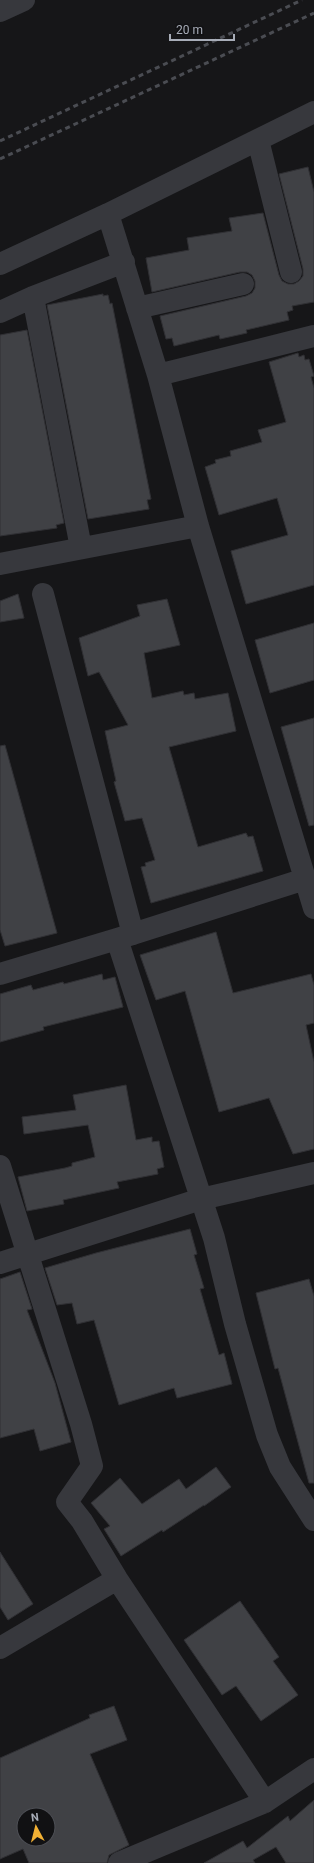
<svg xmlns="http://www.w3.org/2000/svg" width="314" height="1863" font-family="Roboto,sans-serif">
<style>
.building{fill:#404145;stroke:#303034;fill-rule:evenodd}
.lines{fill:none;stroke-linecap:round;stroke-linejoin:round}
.street{stroke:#37383d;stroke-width:22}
.rail{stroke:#4a4c52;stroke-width:3;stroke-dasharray:5 4;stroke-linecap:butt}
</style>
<rect width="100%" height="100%" fill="#161618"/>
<!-- building -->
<path class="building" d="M308 167 314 192V302L292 306 293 310 287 312 289 320 246 330 247 333 220 339 219 335 174 346 172 338 166 339 160 316 246 296 252 293 255 288V281L252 275 247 272H240L152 292 146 258 189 250 187 238 232 231 229 218 263 213 279 275 282 281 288 284H294L299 281 303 276V269L279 174Z
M103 294V296L108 295 110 304 112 303 151 499 147 500 149 509 88 519 47 305Z
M27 330 64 523 56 525 57 528 0 536V335Z
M298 353 299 357 304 355 305 360 309 359 314 376 311 377 314 388V585L246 604 231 551 288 535 277 498 219 515 205 467 216 463 215 460 231 456 230 451 262 442 258 430 286 422 269 362Z
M18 594 24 618 0 622V601Z
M167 599 180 645 144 653 152 698 183 691 184 695 194 693 195 699 228 693 236 731 169 747 198 847 246 833 248 837 253 836 263 871 151 903 141 867 146 866 145 863 155 860 142 818 125 821 114 782 116 781 105 731 128 725 99 672 88 676 79 638 140 616 137 605Z
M314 623V680L270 693 255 640Z
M314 718V825L309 826 281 727Z
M5 745 57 933 5 946 0 930V746Z
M216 932 233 993 311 974 314 985V1023L306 1025 314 1062V1149L293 1154 269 1098 219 1112 185 991 156 1000 140 955Z
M102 974 103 980 115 977 123 1007 43 1027 44 1030 0 1042V994L31 985 33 990 63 982 64 984Z
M126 1085 136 1140 152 1137V1142L159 1141 164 1167 157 1169 158 1174 117 1182 119 1188 63 1200 64 1204 27 1211 18 1177 65 1168 72 1166V1163L95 1157 88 1125 24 1134 22 1117 76 1110 73 1095Z
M190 1229 197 1254 194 1255 204 1288 200 1289 219 1355 224 1353 232 1384 177 1398 174 1388 119 1405 94 1320 77 1324 72 1303 57 1305 45 1268 96 1253Z
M20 1272 32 1309 27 1310 55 1383 71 1442 40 1451 34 1429 0 1438V1279Z
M309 1279 314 1296V1483H309L278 1368 275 1369 256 1293Z
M216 1467 231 1487 204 1506V1505L163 1532 162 1530 121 1556 104 1529 110 1526 91 1503 120 1478 142 1504 179 1479 186 1489Z
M0 1552 33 1604 8 1620 0 1607Z
M240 1601 279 1657 273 1661 298 1695 261 1721 236 1686 222 1695 184 1640Z
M114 1706 127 1740 90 1754 129 1845 109 1855 107 1863H29L23 1849 0 1859V1758L90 1718 89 1715ZM24 1815H48V1839H24Z
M314 1800V1863H286L276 1847 253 1860 255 1863H204L243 1841 247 1848 288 1816 290 1821Z"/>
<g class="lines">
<!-- street -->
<path class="street" d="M0 11 24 0
M258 140 291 272
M108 214 158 375
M0 264 108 214 314 112
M33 297 81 548
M137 308 243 284
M0 312 33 297 124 262
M314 336 158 375 198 526 314 908
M0 564 198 526
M43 594 133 934
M117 939 214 1238 235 1324 267 1435 280 1467 314 1520
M0 974 117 939 305 879
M0 1166 81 1424 92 1466 67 1502 82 1521 117 1579 265 1802 314 1769
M0 1263 201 1199 314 1173
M0 1648 117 1579
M119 1863 265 1802"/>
<!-- rail -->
<path class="rail" d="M0 141 302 0
M0 159 314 13"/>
</g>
<!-- north arrow -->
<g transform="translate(36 1827) rotate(353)"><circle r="19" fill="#111113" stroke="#4d4f55"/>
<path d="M0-3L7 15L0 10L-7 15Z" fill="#f2b134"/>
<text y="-6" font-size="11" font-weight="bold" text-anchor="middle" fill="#a8adb8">N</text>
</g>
<!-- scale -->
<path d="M170 34v6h64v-6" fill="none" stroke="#a8adb8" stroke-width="2"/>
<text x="176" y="34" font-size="12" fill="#a8adb8" stroke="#111113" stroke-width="3" paint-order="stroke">20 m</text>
</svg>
